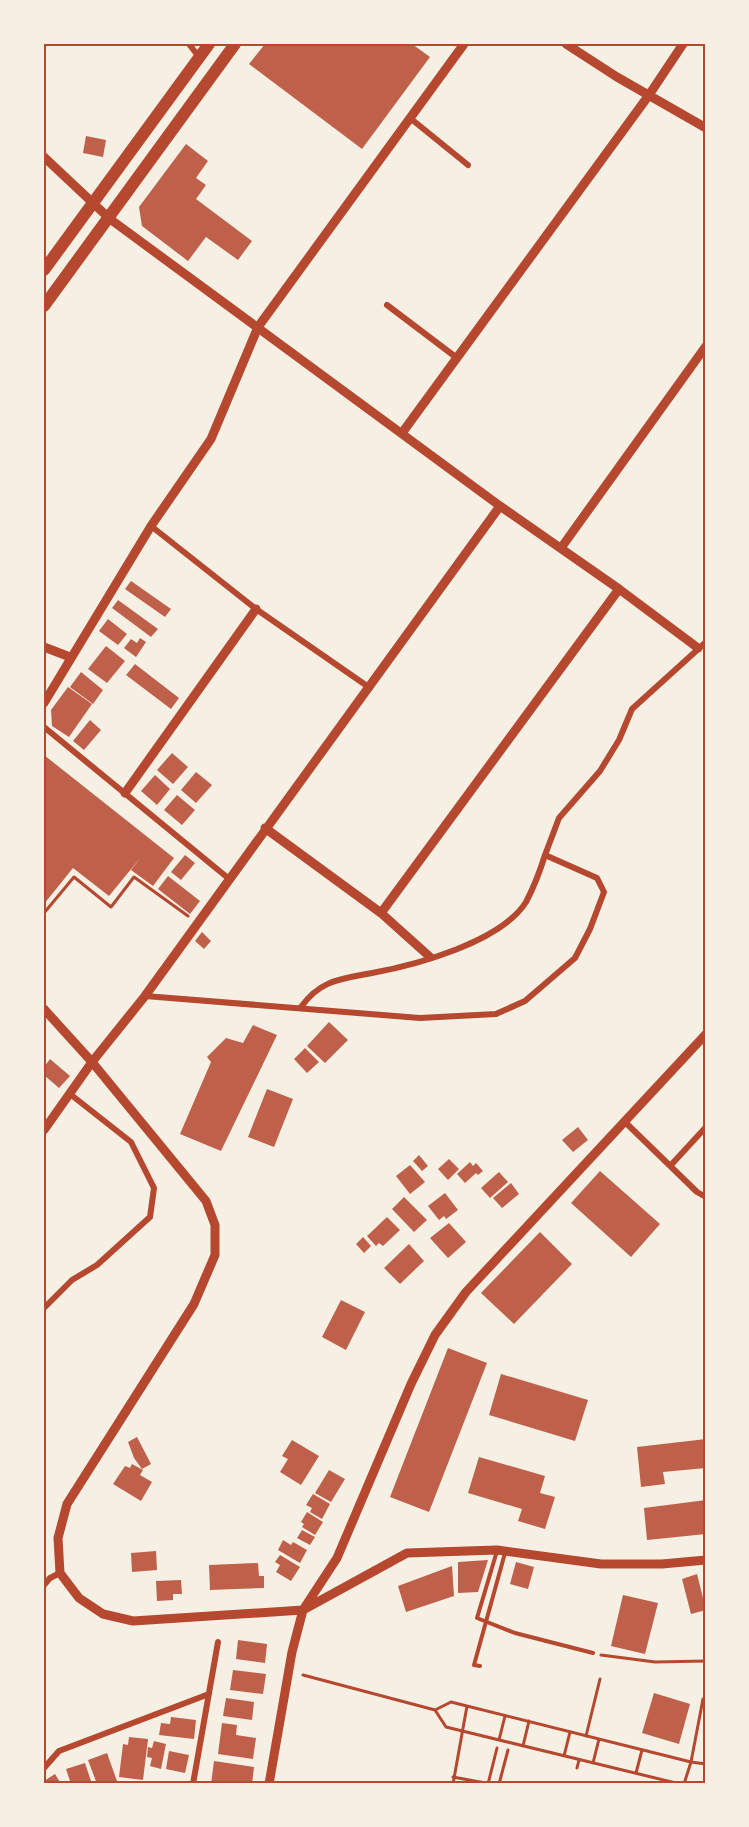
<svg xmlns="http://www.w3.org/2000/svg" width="749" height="1827" font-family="'Public Sans',sans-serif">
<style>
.building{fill:#bf614a}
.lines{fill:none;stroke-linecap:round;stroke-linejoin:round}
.path{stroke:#b5482f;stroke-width:3}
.service{stroke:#b5482f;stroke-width:4}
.minor{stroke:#b5482f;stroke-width:6}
.tertiary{stroke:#b5482f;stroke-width:9}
.trunk{stroke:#b5482f;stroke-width:12}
.neatline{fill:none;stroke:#b5482f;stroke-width:2}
</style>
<rect width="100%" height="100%" fill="#f6efe4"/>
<!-- building -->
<path class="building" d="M265 44H412L430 57 362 149 249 64Z
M86 136 106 140 103 157 83 153Z
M186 144 208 161 196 178 206 185 196 199 252 241 238 260 206 237 188 261 142 226 139 207Z
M131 581 171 609 165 617 125 589Z
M118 600 158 629 151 637 112 608Z
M108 619 127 634 118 645 99 631Z
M140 638 146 642 136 657 124 648 131 639 137 643Z
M106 646 125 661 107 683 88 669Z
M135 664 179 698 171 709 126 675Z
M81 672 103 690 93 704 70 687Z
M68 687 92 704 69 737 52 726 51 710Z
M90 720 101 730 84 750 73 741Z
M172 753 188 767 173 784 157 770Z
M44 755 174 858 153 886 131 870 141 857 109 896 73 868 44 904Z
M196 772 212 785 196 803 181 790Z
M155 775 170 789 157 805 141 791Z
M177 795 195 810 182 825 164 810Z
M185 855 195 863 181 880 171 872Z
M168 876 200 901 190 914 158 889Z
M202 932 211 941 204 949 195 941Z
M329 1022 348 1040 325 1063 307 1046Z
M253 1025 277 1035 221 1151 180 1134 211 1062 207 1057 226 1038 243 1043Z
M305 1048 319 1062 307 1073 294 1059Z
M50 1059 70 1076 59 1088 44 1075V1067Z
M267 1089 293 1099 274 1147 248 1137Z
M578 1127 588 1140 573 1152 562 1140Z
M419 1155 428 1166 422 1171 413 1161Z
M449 1159 459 1169 448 1180 438 1169Z
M470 1162 473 1166 476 1163 483 1171 478 1175 476 1173 465 1183 457 1174Z
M410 1165 425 1182 410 1194 396 1176Z
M600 1171 660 1224 631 1257 571 1203Z
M499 1172 508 1182 490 1198 481 1188Z
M511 1183 519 1194 502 1208 493 1198Z
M445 1193 458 1210 446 1219 444 1216 439 1220 428 1206Z
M404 1197 427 1220 414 1232 392 1209Z
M387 1217 400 1230 383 1246 379 1243 376 1246 367 1236Z
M449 1223 466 1242 448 1258 430 1238Z
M540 1232 572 1264 514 1324 481 1293Z
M363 1237 371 1246 364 1253 356 1244Z
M409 1244 424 1261 400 1284 384 1268Z
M341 1300 365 1312 346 1350 322 1337Z
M448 1348 487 1363 429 1512 390 1497Z
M501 1374 588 1400 575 1441 489 1415Z
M137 1437 151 1464 142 1469 134 1458 128 1442Z
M706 1439V1468L663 1472 665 1484 641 1487 637 1447Z
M292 1440 319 1456 301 1485 280 1472 288 1459 282 1456Z
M479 1457 545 1476 540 1493 555 1497 545 1529 518 1521 522 1509 468 1493Z
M132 1464 143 1470 140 1475 152 1482 141 1501 113 1484 125 1466 130 1468Z
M329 1470 345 1479 331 1502 315 1493Z
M313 1494 330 1504 322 1519 310 1512 312 1508 306 1505Z
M706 1500V1534L647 1540 644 1508Z
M307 1512 323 1522 315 1535 302 1527 304 1524 301 1522Z
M302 1530 315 1537 310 1545 297 1538Z
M283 1540 291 1545 293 1542 307 1550 300 1563 278 1550Z
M156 1551 157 1570 132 1572 131 1553Z
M280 1555 300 1567 291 1581 276 1572 280 1565 275 1562Z
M488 1560 478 1592 458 1593V1562Z
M516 1562 534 1567 528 1589 510 1584Z
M258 1563 259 1576H264V1588L210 1590 209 1565Z
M452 1566 454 1596 406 1612 398 1586Z
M697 1574 706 1610 691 1614 682 1579Z
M181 1580 182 1594H173V1600L157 1601 156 1581Z
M623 1595 658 1603 645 1654 611 1646Z
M238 1640 267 1644 265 1663 236 1659Z
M233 1670 266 1674 263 1694 230 1690Z
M654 1693 690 1704 679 1744 642 1733Z
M226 1698 254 1702 252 1720 223 1716Z
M171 1717 196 1720 194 1739 159 1735 161 1723 170 1724Z
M222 1723 237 1725 236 1735 256 1738 253 1759 218 1754Z
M129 1737 148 1739 143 1780 119 1777 123 1744 128 1745Z
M154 1741 166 1744 161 1769 150 1766 152 1758 147 1757 148 1747 152 1748Z
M169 1751 189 1755 185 1773 166 1769Z
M107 1753 118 1784H97L88 1760Z
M214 1761 254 1767 252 1784H211Z
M85 1763 92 1784H71L66 1769Z
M55 1774 61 1784H44V1781Z"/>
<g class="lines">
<!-- path -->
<path class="path" d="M44 913 74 877 111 907 134 877 188 916
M601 1655 655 1662 706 1661
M303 1675 435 1710 446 1727 680 1784
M706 1699H703L691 1762 706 1764
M435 1710 451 1702 691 1762 684 1784
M586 1736 600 1679
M499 1740 505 1716
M523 1746 529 1721
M564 1756 570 1732
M593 1763 599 1739
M577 1768 579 1760
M636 1773 642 1750
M453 1777 491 1784
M453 1784 467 1706
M488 1784 497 1748
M499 1784 508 1750"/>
<!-- service -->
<path class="service" d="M497 1551 477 1618 515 1633 593 1653
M480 1666 474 1665 505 1553"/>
<!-- minor -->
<path class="minor" d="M189 44 199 57
M410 118 468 165
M387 305 457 358
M151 526 256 609 370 688
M44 727 228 878
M145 996 420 1018 496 1014 525 1001 575 958 590 929 604 892 597 878 545 855 559 818 600 771 619 740 632 709 706 642
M301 1007C320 980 341 979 372 973 416 965 501 942 526 902 534 887 540 871 545 855
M626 1123 697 1192 706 1197
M671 1165 706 1127
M44 1308 72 1280 97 1265 150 1217 154 1188 131 1142 70 1094
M44 1585 50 1578 60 1573
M44 1768 59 1751 209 1694
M193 1784 218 1642"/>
<!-- tertiary -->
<path class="tertiary" d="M566 44 617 77 706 128
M44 157 110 219 500 506 619 589 698 648
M402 433 649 95 683 44
M561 548 706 346
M44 647 70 657
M44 703 151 526 211 439 258 327 464 44
M125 793 256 609
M265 828 381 913 430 957
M381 913 619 589
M44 1009 92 1062 206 1201 215 1225V1255L194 1304 67 1504 58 1538 60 1573 79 1598 103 1614 133 1621 303 1610 407 1553 497 1550 601 1564H662L706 1560
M44 1130 92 1062 145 996 500 506
M269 1784 292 1652 303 1610 337 1558 411 1384 435 1335 466 1292 706 1034"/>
<!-- trunk -->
<path class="trunk" d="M44 270 209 44
M44 306 235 44"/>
</g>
<!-- border -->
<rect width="749" height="1827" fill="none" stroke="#f6efe4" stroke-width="90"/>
<rect x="45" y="45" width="659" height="1737" class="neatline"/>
</svg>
